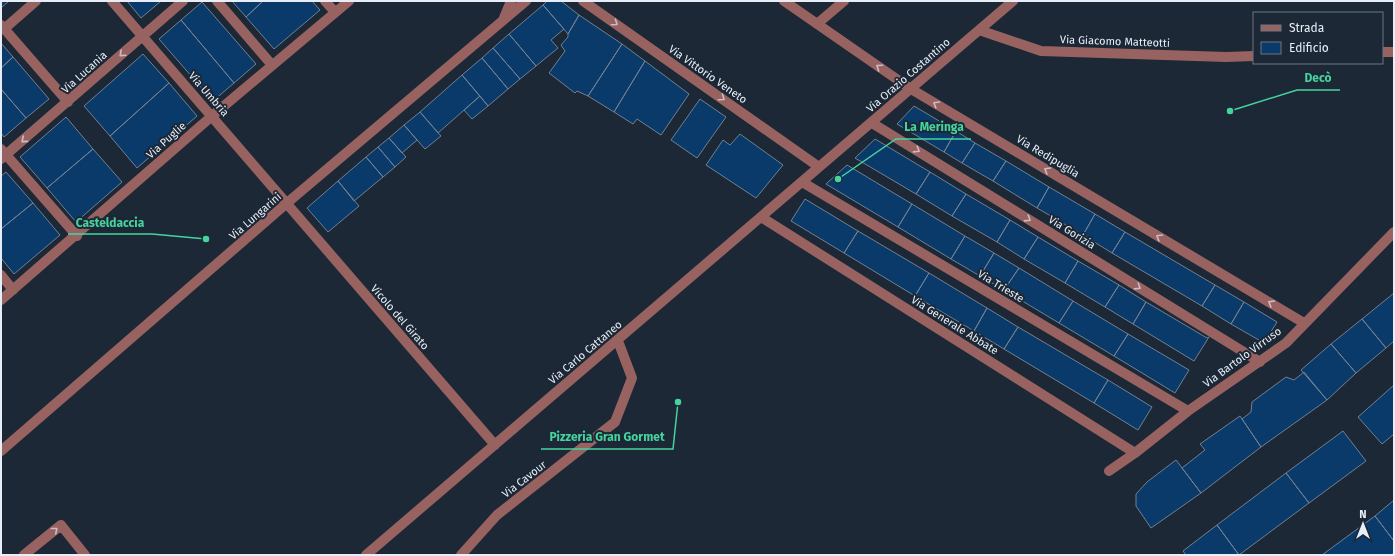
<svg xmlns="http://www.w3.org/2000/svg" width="1395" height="556" font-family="'Fira Sans',sans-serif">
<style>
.building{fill:#093a6a;stroke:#728091}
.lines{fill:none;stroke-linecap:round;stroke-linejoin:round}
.minor{stroke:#986261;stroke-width:10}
.oneway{stroke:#cbbdc3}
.labels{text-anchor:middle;stroke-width:4;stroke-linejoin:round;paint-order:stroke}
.street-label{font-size:11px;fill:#e7eef8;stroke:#1c2835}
.leader{fill:none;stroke:#46d49e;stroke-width:1.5}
.callout-dot{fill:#46d49e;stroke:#1c2835;stroke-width:1.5}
.callout-label{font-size:12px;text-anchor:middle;font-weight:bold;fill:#46d49e;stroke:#1c2835;stroke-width:4;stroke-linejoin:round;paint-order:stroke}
</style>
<rect width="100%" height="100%" fill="#1c2835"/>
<!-- building -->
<path class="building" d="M1 1H9L1 8Z
M127 1H161L141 18Z
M232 1H263L246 17Z
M263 1H312L320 10 274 49 246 17Z
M547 1H561L579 15 568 34 543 5Z
M202 2 256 64 234 83 181 20Z
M543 5 564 29 551 40 558 48 536 66 509 34Z
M579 15 622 44 588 96 577 91 575 93 549 73 565 51 561 45 568 37V34Z
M181 20 234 83 213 101 159 39Z
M509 34 536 66 520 79 493 48Z
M1 43 13 57 1 68Z
M622 44 645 61 614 112 588 96Z
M493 48 520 79 508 89 482 58Z
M143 54 169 83 110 136 84 106Z
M13 57 49 99 26 118 1 89V68Z
M482 58 508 89 488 106 462 75Z
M645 61 689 94 661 135 637 119 633 124 614 112Z
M462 75 480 96 438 133 420 112Z
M169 83 197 116 137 168 110 136Z
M1 89 26 118 4 137 1 133Z
M480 96 488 106 472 119 464 110Z
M700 99 726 117 697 158 671 140Z
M914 106 956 131 944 152 897 124Z
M420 112 441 136 425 149 404 125Z
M66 117 93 149 47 188 20 157Z
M404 125 417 140 402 153 389 138Z
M956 131 975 143 962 163 944 152Z
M740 134 783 165 756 198 706 165 723 140 730 145Z
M389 138 406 157 395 167 378 147Z
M875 139 930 172 916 194 855 158Z
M975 143 1006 161 993 181 962 163Z
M378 147 395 167 383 177 366 157Z
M93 149 122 182 76 222 47 188Z
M366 157 383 177 354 201 338 181Z
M1006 161 1049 187 1037 208 993 181Z
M847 165 912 204 898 227 826 184Z
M6 172 33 203 1 229V176Z
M930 172 966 194 952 216 916 194Z
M338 181 359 206 328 232 307 208Z
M1049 187 1095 214 1083 235 1037 208Z
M966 194 1010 220 997 242 952 216Z
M805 199 858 231 844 253 791 221Z
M33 203 60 235 14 274 1 258V229Z
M912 204 965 236 951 259 898 227Z
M1095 214 1125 232 1112 253 1083 235Z
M1010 220 1038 237 1024 259 997 242Z
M858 231 929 273 915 296 844 253Z
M1125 232 1215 285 1202 306 1112 253Z
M965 236 994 253 980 276 951 259Z
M1038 237 1078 261 1065 283 1024 259Z
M994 253 1019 268 1004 290 980 276Z
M1078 261 1119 285 1105 307 1065 283Z
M1019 268 1073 301 1059 323 1004 290Z
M929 273 987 308 974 331 915 296Z
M1119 285 1146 302 1133 324 1105 307Z
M1215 285 1244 302 1231 324 1202 306Z
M1394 293V341L1386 348 1362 319Z
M1073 301 1128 334 1114 356 1059 323Z
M1146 302 1207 338 1209 337 1194 361 1133 324Z
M1244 302 1277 322 1264 343 1231 324Z
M987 308 1018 327 1004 349 974 331Z
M1362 319 1386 348 1356 373 1331 344Z
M1018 327 1108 380 1094 403 1004 349Z
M1128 334 1189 370 1175 393 1114 356Z
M1331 344 1356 373 1327 400 1301 370Z
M1304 372 1327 400 1261 447 1242 419 1251 412 1252 402 1286 377 1294 380Z
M1108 380 1152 407 1138 430 1094 403Z
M1394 385V434L1382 444 1358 417Z
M1240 416 1261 447 1201 493 1182 468 1205 450 1200 444Z
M1343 431 1366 461 1309 503 1286 473Z
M1176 460 1201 493 1151 528 1136 506V494L1147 482Z
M1286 473 1309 503 1239 555 1217 525Z
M1394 500V541L1375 516Z
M1375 516 1394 541V553L1391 555H1322Z
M1217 525 1239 555H1186L1183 551Z"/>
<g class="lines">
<!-- minor -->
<path class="minor" d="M112 1 495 445
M217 1 272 65
M325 1 335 12
M583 1 819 167
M784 1 911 89 1304 323
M504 18 511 1
M817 24 844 1
M1 25 68 102
M4 29 36 1
M979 30 1041 51 1226 57 1254 56
M1382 52H1394
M872 123 1260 362
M1 149 77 236
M1 159 183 1
M802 182 1188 411
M761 217 1135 453
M1 275 13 290
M1 300 212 116 349 1
M1 451 287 203 526 1
M1109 471 1135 453 1188 411 1286 343 1394 232
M24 555 61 525 85 555
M366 555 1013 1
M461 555 497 515 615 422 632 378 618 341"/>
</g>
<!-- one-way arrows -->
<defs><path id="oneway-chevron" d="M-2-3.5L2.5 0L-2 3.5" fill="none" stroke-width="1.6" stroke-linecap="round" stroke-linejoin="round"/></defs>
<g class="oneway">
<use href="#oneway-chevron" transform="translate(615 23) rotate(35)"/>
<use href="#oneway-chevron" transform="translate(122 54) rotate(138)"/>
<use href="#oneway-chevron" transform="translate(879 67) rotate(-145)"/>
<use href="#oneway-chevron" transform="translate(722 98) rotate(35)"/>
<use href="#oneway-chevron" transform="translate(936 104) rotate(-149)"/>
<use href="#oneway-chevron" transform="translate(24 140) rotate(140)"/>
<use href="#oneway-chevron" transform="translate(917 150) rotate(32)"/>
<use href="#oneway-chevron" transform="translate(1047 170) rotate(-149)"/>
<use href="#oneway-chevron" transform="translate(1028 219) rotate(32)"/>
<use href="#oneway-chevron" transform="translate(1159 237) rotate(-149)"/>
<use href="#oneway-chevron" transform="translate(1138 287) rotate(32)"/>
<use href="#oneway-chevron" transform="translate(1271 303) rotate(-149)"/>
<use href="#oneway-chevron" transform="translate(55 530) rotate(-39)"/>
</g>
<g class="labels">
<!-- street labels -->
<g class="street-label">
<text transform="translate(1115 41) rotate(2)" y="4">Via Giacomo Matteotti</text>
<text transform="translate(84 72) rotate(-42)" y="4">Via Lucania</text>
<text transform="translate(708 74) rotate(35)" y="4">Via Vittorio Veneto</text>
<text transform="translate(908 75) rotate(-41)" y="4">Via Orazio Costantino</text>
<text transform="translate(209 94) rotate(49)" y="4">Via Umbria</text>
<text transform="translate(166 140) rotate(-42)" y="4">Via Puglie</text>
<text transform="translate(1048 156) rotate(31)" y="4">Via Redipuglia</text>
<text transform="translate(255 216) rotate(-41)" y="4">Via Lungarini</text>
<text transform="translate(1072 232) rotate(32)" y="4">Via Gorizia</text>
<text transform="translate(1001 286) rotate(31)" y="4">Via Trieste</text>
<text transform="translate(400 317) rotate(49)" y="4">Vicolo del Girato</text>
<text transform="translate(955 325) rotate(32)" y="4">Via Generale Abbate</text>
<text transform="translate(585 352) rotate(-40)" y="4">Via Carlo Cattaneo</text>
<text transform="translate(1242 357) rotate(-36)" y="4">Via Bartolo Virruso</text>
<text transform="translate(524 479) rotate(-38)" y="4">Via Cavour</text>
</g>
</g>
<!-- callouts -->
<path class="leader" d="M1230 111L1297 90H1340M838 179L896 139H971M206 239L152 234H68M678 402L673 449H541"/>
<g class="callout-dot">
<circle cx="1230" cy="111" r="4"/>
<circle cx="838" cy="179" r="4"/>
<circle cx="206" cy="239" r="4"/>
<circle cx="678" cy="402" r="4"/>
</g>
<g class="callout-label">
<text x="1318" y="82">Decò</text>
<text x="934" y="131">La Meringa</text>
<text x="110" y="227">Casteldaccia</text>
<text x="607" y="441">Pizzeria Gran Gormet</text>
</g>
<!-- border -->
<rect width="1395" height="556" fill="none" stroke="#e7eef8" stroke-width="4"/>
<!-- legend -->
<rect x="1253" y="12" width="130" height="52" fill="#1c2835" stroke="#6d7783"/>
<rect x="1261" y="25" width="20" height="6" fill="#986261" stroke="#6d7783"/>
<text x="1289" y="32" font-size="12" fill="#e7eef8">Strada</text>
<rect x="1261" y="42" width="20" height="12" fill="#093a6a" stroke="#6d7783"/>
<text x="1289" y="52" font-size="12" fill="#e7eef8">Edificio</text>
<!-- north arrow -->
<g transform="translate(1363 524)" stroke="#1c2835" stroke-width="3" paint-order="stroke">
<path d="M0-3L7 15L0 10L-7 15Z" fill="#e7eef8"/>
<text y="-6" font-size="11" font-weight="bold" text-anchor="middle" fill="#e7eef8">N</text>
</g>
</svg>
